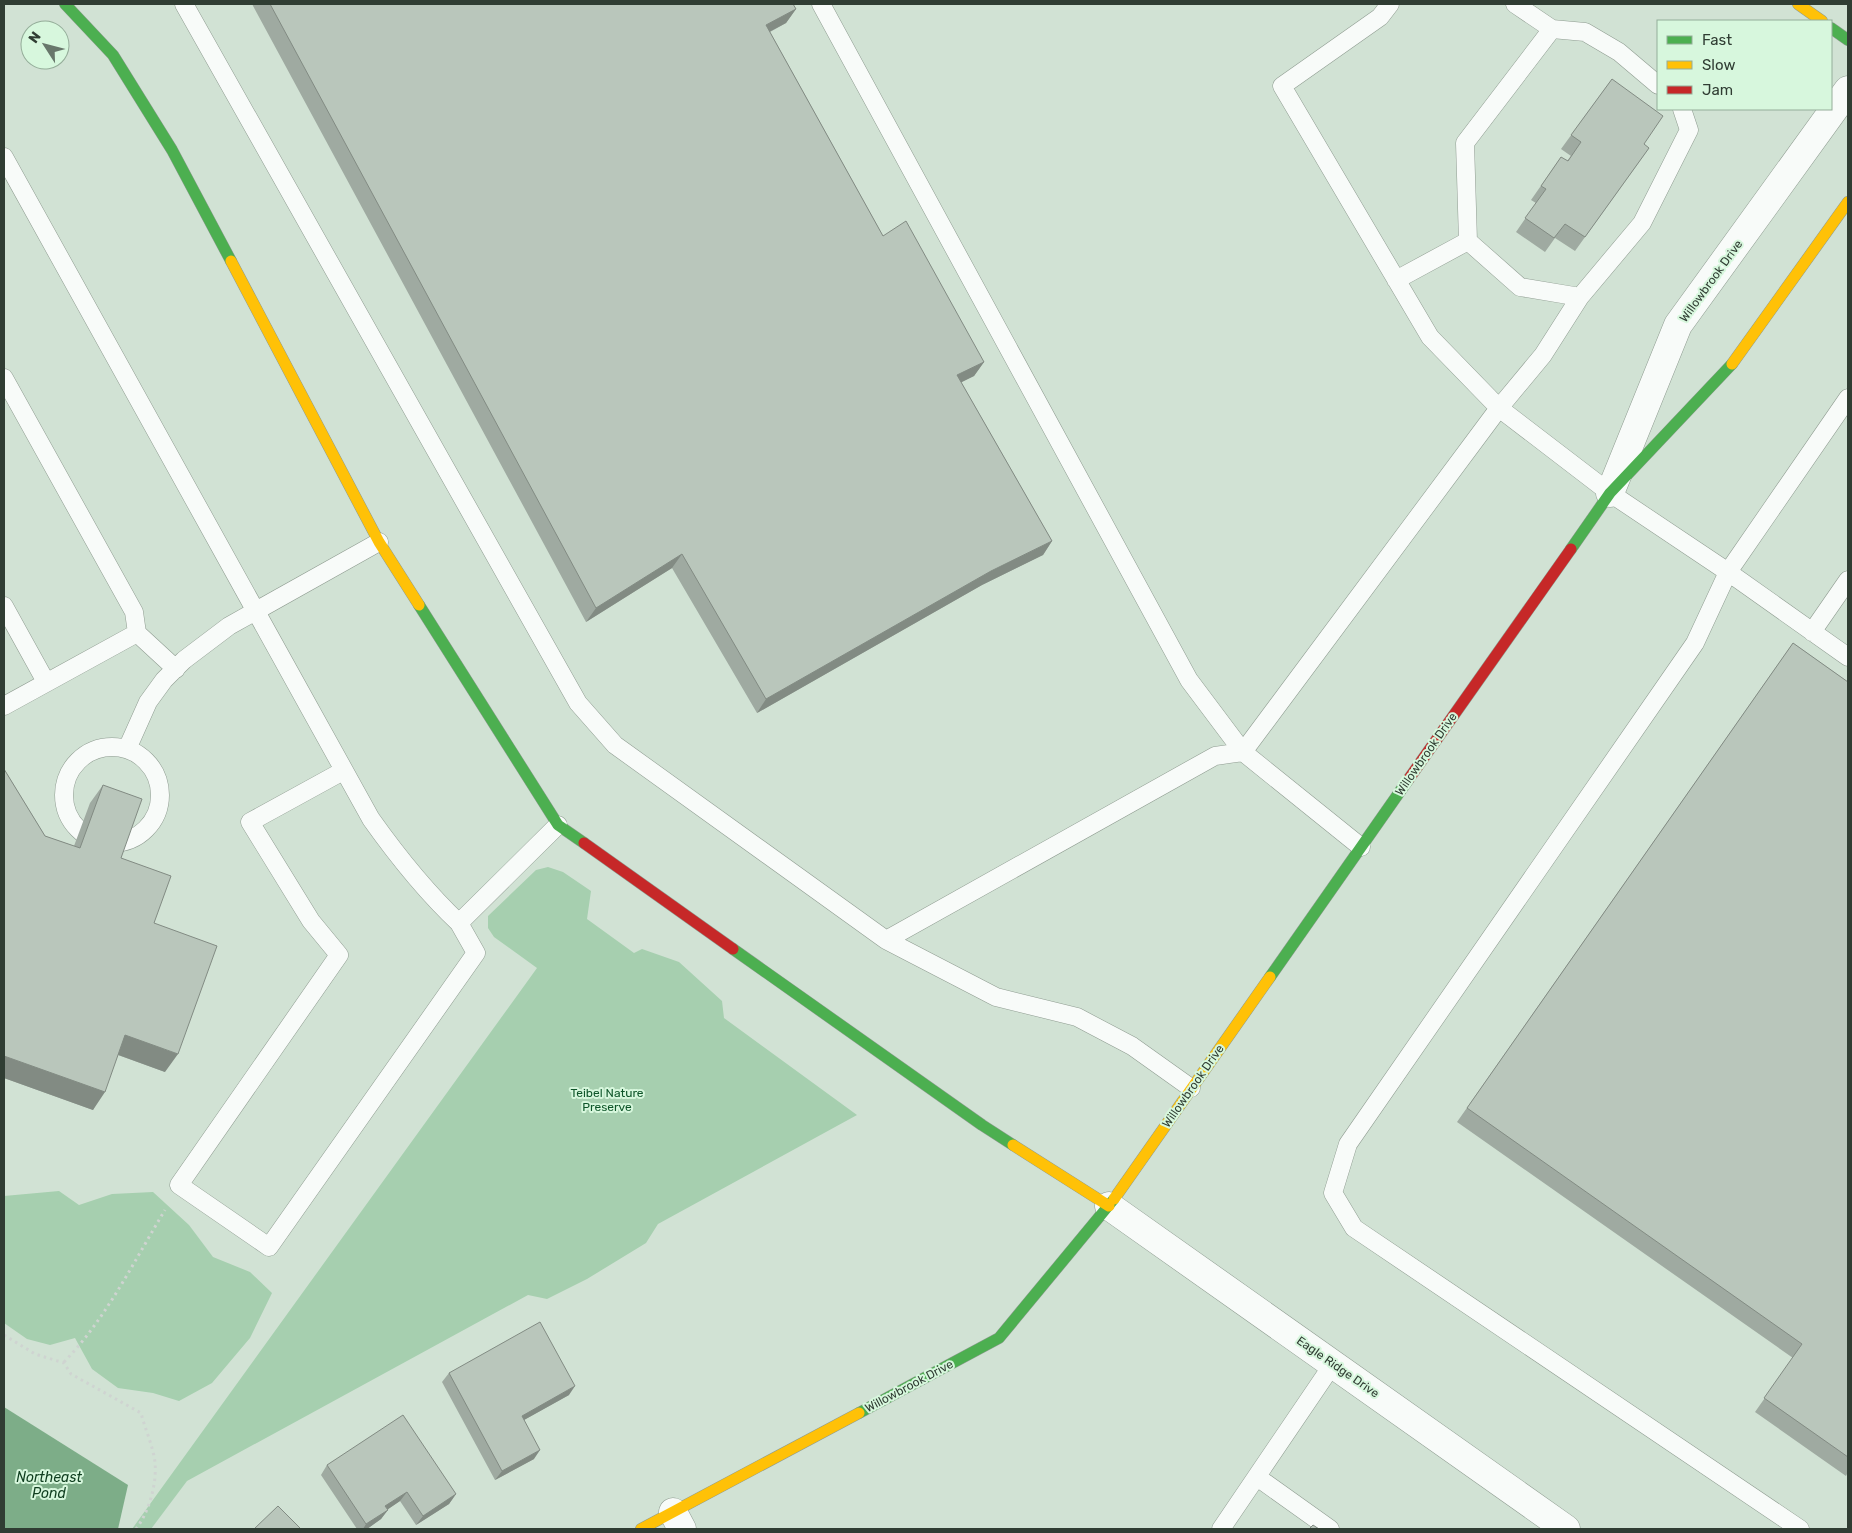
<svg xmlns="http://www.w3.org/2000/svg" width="1852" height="1533" font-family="Rubik,sans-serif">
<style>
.green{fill:#a6cfaf}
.water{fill:#7dad88}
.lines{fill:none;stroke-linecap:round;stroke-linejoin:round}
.lane-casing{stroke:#8f9c91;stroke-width:19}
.street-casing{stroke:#8f9c91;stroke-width:29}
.fast-casing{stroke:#8f9c91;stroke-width:12}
.slow-casing{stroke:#8f9c91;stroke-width:12}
.jam-casing{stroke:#8f9c91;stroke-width:12}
.path{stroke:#cfd4d1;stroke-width:3;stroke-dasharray:2.5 4;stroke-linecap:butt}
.lane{stroke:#f8fbf9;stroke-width:18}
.street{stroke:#f8fbf9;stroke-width:28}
.fast{stroke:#4caf50;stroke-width:11}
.slow{stroke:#ffc107;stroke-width:11}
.jam{stroke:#c62828;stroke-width:11}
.wall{fill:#9faaa1}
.shaded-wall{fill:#828b83}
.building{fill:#b9c6bb;stroke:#828b83}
.labels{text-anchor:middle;stroke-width:4;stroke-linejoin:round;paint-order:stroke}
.street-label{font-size:12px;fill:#303d33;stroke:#d7f7dd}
.park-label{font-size:12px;fill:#0e5529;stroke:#d7f7dd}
.water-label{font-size:14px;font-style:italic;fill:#0f3e1f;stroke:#d7f7dd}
</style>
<rect width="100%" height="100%" fill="#d1e2d4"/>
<!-- green -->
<path class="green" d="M548 867 563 872 591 891 587 919 634 953 642 949 679 962 722 1001 724 1018 857 1115 658 1224 646 1243 587 1279 547 1299 528 1295 187 1481 151 1529H132L537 968 494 937 488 928V916L536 870Z
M59 1191 79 1205 112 1194 153 1192 189 1225 213 1257 250 1272 272 1293 250 1338 212 1383 179 1401 153 1393 118 1388 92 1369 75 1338 50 1345 27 1339 4 1323V1196Z"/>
<!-- water -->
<path class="water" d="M4 1407 128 1485 118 1529H4Z"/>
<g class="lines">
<defs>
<path id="lane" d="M184 4 578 703 615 745 886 940
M821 4 1189 680 1243 752 1499 408 1543 355 1580 297 1520 287 1468 241 1396 280
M1390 4 1380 17 1282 86 1430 337 1499 408 1610 493 1728 572 1848 657
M1515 4 1552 29 1585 32 1619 52 1658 85
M4 157 371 819C398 857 425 891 459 923
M1468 241 1465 143 1552 29
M1580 297 1642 223 1689 130 1682 109
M4 378 134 612 137 633
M4 606 46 682
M1812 632 1848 580
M4 706 137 633 176 669
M64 795a48 48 0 1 1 96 0a48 48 0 1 1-96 0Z
M127 749 148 702 164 680 184 660 229 626 379 542
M343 771 250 822 311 921 339 955 179 1185 269 1247 476 953 459 923 558 825
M1191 1088 1132 1046 1077 1017 996 997 886 940 1215 756 1243 752 1361 847
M1257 1477 1330 1529
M1221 1529 1333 1364
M1800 1529 1354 1228 1333 1193 1348 1144 1695 643 1728 572 1848 398"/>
<path id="street" d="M1610 493 1678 325 1848 90
M1109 1206 1566 1529
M673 1512 682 1529"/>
<path id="fast" d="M65 4 113 55 172 150 231 261
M1831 28 1848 40
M1571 549 1610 493 1732 364
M419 605 558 825 584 843
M733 949 982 1125 1013 1145
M1270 977 1408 780
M859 1413 999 1338 1114 1199"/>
<path id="slow" d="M1798 4 1822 21
M231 261 379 542 419 605
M1732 364 1848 202
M1013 1145 1109 1206
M1114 1199 1270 977
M641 1529 859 1413"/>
<path id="jam" d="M1408 780 1571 549
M584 843 733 949"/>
</defs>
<!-- lane casing -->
<use href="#lane" class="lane-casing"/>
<!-- street casing -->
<use href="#street" class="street-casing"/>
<!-- fast casing -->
<use href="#fast" class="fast-casing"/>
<!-- slow casing -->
<use href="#slow" class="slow-casing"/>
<!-- jam casing -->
<use href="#jam" class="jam-casing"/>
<!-- path -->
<path class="path" d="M4 1335 35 1354 64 1363 71 1374 141 1413C145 1429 153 1446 155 1462 157 1484 149 1512 136 1529
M64 1362C106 1319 134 1261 165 1210"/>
<!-- lane -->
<use href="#lane" class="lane"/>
<!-- street -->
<use href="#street" class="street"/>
<!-- fast -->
<use href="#fast" class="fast"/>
<!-- slow -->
<use href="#slow" class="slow"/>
<!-- jam -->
<use href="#jam" class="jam"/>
</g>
<!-- wall -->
<path class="wall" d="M252 4H793L796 9 786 23 770 32 883 236 984 362 974 376 961 382 1052 541 1043 555 982 585 757 713 672 568 586 622Z
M1612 79 1644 144 1649 148 1575 251 1555 238 1545 252 1516 232 1536 203 1531 200 1561 157 1567 161 1571 156 1561 149Z
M1793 643 1848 682V1472L1846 1476 1755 1412 1793 1358 1457 1122Z
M4 769 45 836 74 846 90 803 103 785 121 858 154 923 165 1072 118 1055 93 1110 4 1078Z
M449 1373 569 1395 524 1420 534 1459 495 1480 442 1382Z
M327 1465 456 1494 449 1504 416 1525 400 1501 388 1509 381 1519 367 1529H357L321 1475Z"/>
<!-- shaded-wall -->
<path class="shaded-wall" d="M796 9 786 23 756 39 766 25Z
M984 362 974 376 948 389 957 375Z
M1052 541 1043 555 982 585 757 713 766 699 991 571Z
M682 554 672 568 586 622 596 608Z
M125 1035 178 1054 165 1072 113 1053Z
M4 1056 105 1092 93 1110 4 1078Z
M575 1386 569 1395 515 1425 522 1416Z
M540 1450 534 1459 495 1480 502 1471Z
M407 1492 400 1501 378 1516 385 1506Z
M456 1494 449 1504 416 1525 423 1516Z
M388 1510 381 1519 367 1529H363L366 1524Z"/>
<!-- building -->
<path class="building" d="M270 4H793L796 9 766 25 883 236 906 221 984 362 957 375 1052 541 991 571 766 699 682 554 596 608Z
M1612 79 1663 116 1644 144 1649 148 1585 237 1565 224 1554 238 1525 218 1546 189 1541 186 1561 157 1568 161 1581 142 1571 135Z
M1793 643 1848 682V1457L1764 1398 1802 1344 1467 1108Z
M4 769 45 836 80 848 103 785 142 799 121 858 171 876 154 923 217 946 178 1054 125 1035 105 1092 4 1056Z
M540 1322 575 1386 522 1416 540 1450 502 1471 449 1373Z
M403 1415 456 1494 423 1516 407 1492 385 1506 388 1510 366 1524 327 1465Z
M278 1506 301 1529H254Z
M1313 1525 1319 1529H1309Z"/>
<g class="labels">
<!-- street labels -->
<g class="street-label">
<text transform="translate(1711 281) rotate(-54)" y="4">Willowbrook Drive</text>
<text transform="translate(1426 754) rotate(-55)" y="4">Willowbrook Drive</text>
<text transform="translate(1193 1086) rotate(-55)" y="4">Willowbrook Drive</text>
<text transform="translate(1338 1367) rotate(35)" y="4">Eagle Ridge Drive</text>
<text transform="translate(909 1386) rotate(-28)" y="4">Willowbrook Drive</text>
</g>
<!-- park labels -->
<g class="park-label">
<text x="607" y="1097">Teibel Nature<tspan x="607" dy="14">Preserve</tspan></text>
</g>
<!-- water labels -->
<g class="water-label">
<text x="49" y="1482">Northeast<tspan x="49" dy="16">Pond</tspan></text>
</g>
</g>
<!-- border -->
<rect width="1852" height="1533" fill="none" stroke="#303d33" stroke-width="10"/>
<!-- legend -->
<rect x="1657" y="20" width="175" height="90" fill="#d7f7dd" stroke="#94ad99"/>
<rect x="1667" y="36" width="25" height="8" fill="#4caf50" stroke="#94ad99"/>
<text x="1702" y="45" font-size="15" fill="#303d33">Fast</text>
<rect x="1667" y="61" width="25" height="8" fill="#ffc107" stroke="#94ad99"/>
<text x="1702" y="70" font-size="15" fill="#303d33">Slow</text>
<rect x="1667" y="86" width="25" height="8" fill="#c62828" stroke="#94ad99"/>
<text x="1702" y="95" font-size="15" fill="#303d33">Jam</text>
<!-- north arrow -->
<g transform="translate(45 45) rotate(306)"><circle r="24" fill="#d7f7dd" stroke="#94ad99"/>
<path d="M0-4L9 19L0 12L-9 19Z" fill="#68776b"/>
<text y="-8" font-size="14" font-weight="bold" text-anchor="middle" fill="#303d33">N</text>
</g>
</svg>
